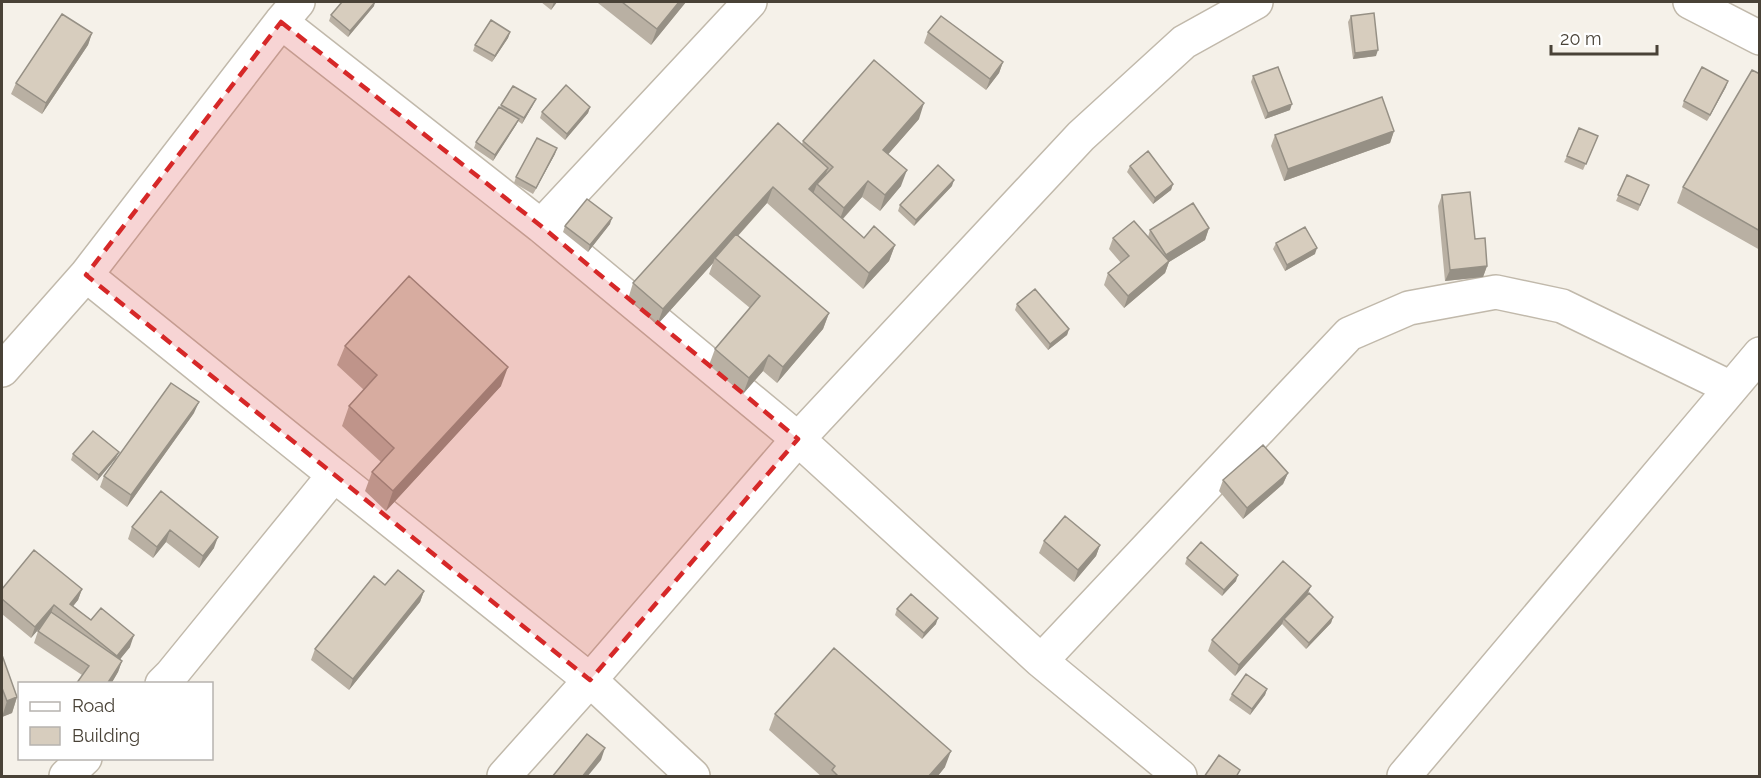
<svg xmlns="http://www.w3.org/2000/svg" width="1761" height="778" font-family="Raleway,sans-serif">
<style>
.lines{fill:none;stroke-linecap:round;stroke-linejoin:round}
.minor-casing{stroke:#c1b9ab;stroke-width:36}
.minor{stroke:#fff;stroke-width:33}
.wall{fill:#b9b0a3}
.shaded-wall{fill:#969085}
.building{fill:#d7cdbe;stroke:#969085;stroke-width:1.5}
.marked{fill:#d62828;fill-opacity:0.2;stroke:#d62828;stroke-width:4.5;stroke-dasharray:12 8;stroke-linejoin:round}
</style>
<rect width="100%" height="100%" fill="#f5f1e9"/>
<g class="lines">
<defs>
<path id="minor" d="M1690 2 1760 38
M281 22 541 226 798 439 1041 661 1180 776
M541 226 750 2
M86 275 334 475
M2 370 86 275 281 22 298 2
M1041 661 1349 334 1409 308 1496 292 1562 306 1731 388
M162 684 171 675 334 475 590 680 693 776
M66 776 85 758
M504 776 590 680 798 439 1081 136 1184 42 1256 2
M1404 776 1760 354"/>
</defs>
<!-- minor casing -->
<use href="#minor" class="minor-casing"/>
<!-- minor -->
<use href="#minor" class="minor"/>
</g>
<!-- wall -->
<path class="wall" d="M541 2H557L551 10Z
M599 2H686L651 45 598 3Z
M374 6 348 37 329 21 331 15Z
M1351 16 1376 56 1353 59 1348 22Z
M510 32 508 38 492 62 473 51 475 45Z
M928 32 1003 62 999 73 986 90 924 43Z
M92 33 88 45 42 114 11 94 16 83Z
M1760 74V250L1677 203 1683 187Z
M1253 76 1290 110 1265 119 1251 82Z
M1726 87 1707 121 1682 107 1684 101Z
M501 105H533L522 124 518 121 516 125 493 161 474 148 476 142 500 108Z
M590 107 588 113 565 140 540 118 542 112Z
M919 119 888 154 901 186 880 211 862 197 843 219 864 238 895 245 889 261 863 289 767 203 738 236 829 313 823 329 777 383 763 371 743 394 709 365 715 349 750 308 709 274 713 263 657 325 628 299 633 283 802 144 803 141Z
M1394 131 1390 143 1284 181 1271 146 1275 135Z
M1598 136 1583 170 1564 162 1567 156Z
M555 154 533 194 514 183 516 177Z
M1130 166 1173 184 1171 190 1153 204 1127 172Z
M1627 175 1649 185 1638 211 1616 201Z
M952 186 914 226 898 211 900 205Z
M1442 195 1475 239 1487 266 1483 277 1445 281 1438 206Z
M610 224 588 252 563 232 565 226Z
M1209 228 1205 240 1169 262 1165 273 1124 308 1104 285 1108 273 1121 263 1109 249 1113 238 1148 237 1150 230Z
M1276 243 1315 254 1285 271 1273 249Z
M1017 304 1069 329 1067 335 1048 350 1015 310Z
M345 346 501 386 386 511 365 491 372 472 381 462 342 426 349 406 364 390 337 365Z
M194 413 127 507 100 487 104 476Z
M73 454 116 458 97 481 71 460Z
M1288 473 1283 484 1243 519 1219 491 1223 480Z
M161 491 214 548 199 568 166 542 153 558 128 539 132 527Z
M1044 541 1100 545 1096 556 1074 582 1039 553Z
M1187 558 1236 581 1222 596 1185 564Z
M385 585 424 591 420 602 349 690 311 660 315 649Z
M2 589H82L78 600 73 606 91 620 130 647 120 659 122 661 118 672 111 684H76L82 675 34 643 38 631 43 624 31 638 2 614Z
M1307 595 1333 617 1331 623 1306 649 1282 624 1235 676 1208 651 1212 640Z
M897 609 936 624 922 639 895 615Z
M2 655 17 697 12 713 2 717Z
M1267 689 1265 695 1250 715 1229 700 1232 694Z
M775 714 945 767 937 777H822L769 730Z"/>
<!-- shaded-wall -->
<path class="shaded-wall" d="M375 2 374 6 348 37 350 31Z
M554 2H557L551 10Z
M679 2H686L651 45 657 29Z
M510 32 508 38 492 62 495 56Z
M92 33 88 45 42 114 46 103Z
M1378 50 1376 56 1353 59 1355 53Z
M1003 62 999 73 986 90 990 79Z
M1728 81 1726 87 1707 121 1710 115Z
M536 99 533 105 522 124 524 118Z
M924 103 919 119 878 166 883 150Z
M1292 104 1290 110 1265 119 1268 113Z
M590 107 588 113 565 140 567 134Z
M519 119 516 125 493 161 495 155Z
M1394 131 1390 143 1284 181 1288 169Z
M557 148 555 154 533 194 536 188Z
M828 168 822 184H817L813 194 809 189Z
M907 170 901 186 880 211 885 195Z
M954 180 952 186 914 226 916 220Z
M868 181 862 197 838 224 844 208Z
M1173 184 1171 190 1153 204 1155 198Z
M773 187 767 203 717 259 715 258 713 263 657 325 663 309Z
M612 218 610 224 588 252 590 245Z
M1209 228 1205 240 1169 262 1165 273 1124 308 1128 296 1162 267 1166 255Z
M895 245 889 261 863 289 869 273Z
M1317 248 1315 254 1285 271 1287 265Z
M1487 266 1483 277 1445 281 1450 270Z
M829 313 823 329 777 383 783 367Z
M1069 329 1067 335 1048 350 1050 344Z
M769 355 763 371 743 394 749 378Z
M508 367 501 386 386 511 393 491Z
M199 402 194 413 127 507 131 495Z
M119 452 116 458 97 481 99 475Z
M1288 473 1283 484 1243 519 1247 508Z
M170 530 166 542 153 558 157 547Z
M218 537 214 548 199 568 203 556Z
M1100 545 1096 556 1074 582 1078 570Z
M1238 575 1236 581 1222 596 1224 590Z
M1311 586 1306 598 1284 619 1282 624 1235 676 1239 665Z
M82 589 78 600 66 615 70 604Z
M424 591 420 602 349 690 353 679Z
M54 605 50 616 31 638 35 627Z
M1333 617 1331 623 1306 649 1309 643Z
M938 618 936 624 922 639 924 633Z
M134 635 130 647 113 668 117 656Z
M122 661 118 672 111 684H107Z
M1267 689 1265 695 1250 715 1252 709Z
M17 697 12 713 2 717 7 701Z
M605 748 601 760 587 777H582Z
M951 751 945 767 937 777H928Z"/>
<!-- building -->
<path class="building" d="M342 2H375L350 31 331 15Z
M622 2H679L657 29Z
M1374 13 1378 50 1355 53 1351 16Z
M62 14 92 33 46 103 16 83Z
M941 16 1003 62 990 79 928 32Z
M491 20 510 32 495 56 475 45Z
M874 60 924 103 883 150 907 170 885 195 868 181 844 208 817 184 833 167 803 141Z
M1278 67 1292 104 1268 113 1253 76Z
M1702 67 1728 81 1710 115 1684 101Z
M1752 70 1760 74V231L1683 187Z
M566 85 590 107 567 134 542 112Z
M513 86 536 99 524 118 501 105Z
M1382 97 1394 131 1288 169 1275 135Z
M499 107 519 119 495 155 476 142Z
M778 123 828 168 809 189 864 238 874 226 895 245 869 273 773 187 663 309 633 283Z
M1579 128 1598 136 1586 164 1567 156Z
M537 138 557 148 536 188 516 177Z
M1148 151 1173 184 1155 198 1130 166Z
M938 165 954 180 916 220 900 205Z
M1627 175 1649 185 1640 205 1618 195Z
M1470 192 1475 239 1485 238 1487 266 1450 270 1442 195Z
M587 199 612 218 590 245 565 226Z
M1193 203 1209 228 1166 255 1150 230Z
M1134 221 1169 261 1128 296 1108 273 1129 256 1113 238Z
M1305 227 1317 248 1287 265 1276 243Z
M736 234 829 313 783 367 769 355 749 378 715 349 760 296 715 258Z
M409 276 508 367 393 491 372 472 394 448 349 406 377 375 345 346Z
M1035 289 1069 329 1050 344 1017 304Z
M171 383 199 402 131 495 104 476Z
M93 431 119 452 99 475 73 454Z
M1263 445 1288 473 1247 508 1223 480Z
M161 491 218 537 203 556 170 530 157 547 132 527Z
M1065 516 1100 545 1078 570 1044 541Z
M1201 542 1238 575 1224 590 1187 558Z
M34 550 82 589 70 604 91 620 101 608 134 635 117 656 54 605 35 627 2 599V589Z
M1283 561 1311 586 1239 665 1212 640Z
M398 570 424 591 353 679 315 649 374 576 385 585Z
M1309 593 1333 617 1309 643 1284 619Z
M911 594 938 618 924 633 897 609Z
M51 612 122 661 107 684H76L89 666 38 631Z
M834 648 951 751 928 777H839L832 770 835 766 775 714Z
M2 655 17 697 7 701 2 688Z
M1246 674 1267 689 1252 709 1232 694Z
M587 734 605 748 582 777H552Z
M1219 755 1240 770 1236 777H1204Z"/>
<!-- marked area -->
<path class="marked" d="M281 22 541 226 798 439 590 680 86 275Z"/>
<!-- border -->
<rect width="1761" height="778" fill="none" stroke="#494237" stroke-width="6"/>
<!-- legend -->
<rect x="18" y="682" width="195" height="78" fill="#ffffff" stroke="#b6b3af" stroke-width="1.5"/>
<rect x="30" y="702" width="30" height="9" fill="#ffffff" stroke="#b6b3af" stroke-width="1.5"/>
<text x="72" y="712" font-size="18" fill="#494237">Road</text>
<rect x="30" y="727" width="30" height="18" fill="#d7cdbe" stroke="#b6b3af" stroke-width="1.5"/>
<text x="72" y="742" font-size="18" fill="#494237">Building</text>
<!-- scale -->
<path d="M1551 45v9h106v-9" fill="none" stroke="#494237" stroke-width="3"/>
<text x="1560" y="45" font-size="18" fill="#494237" stroke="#ffffff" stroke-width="4.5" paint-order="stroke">20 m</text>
</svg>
